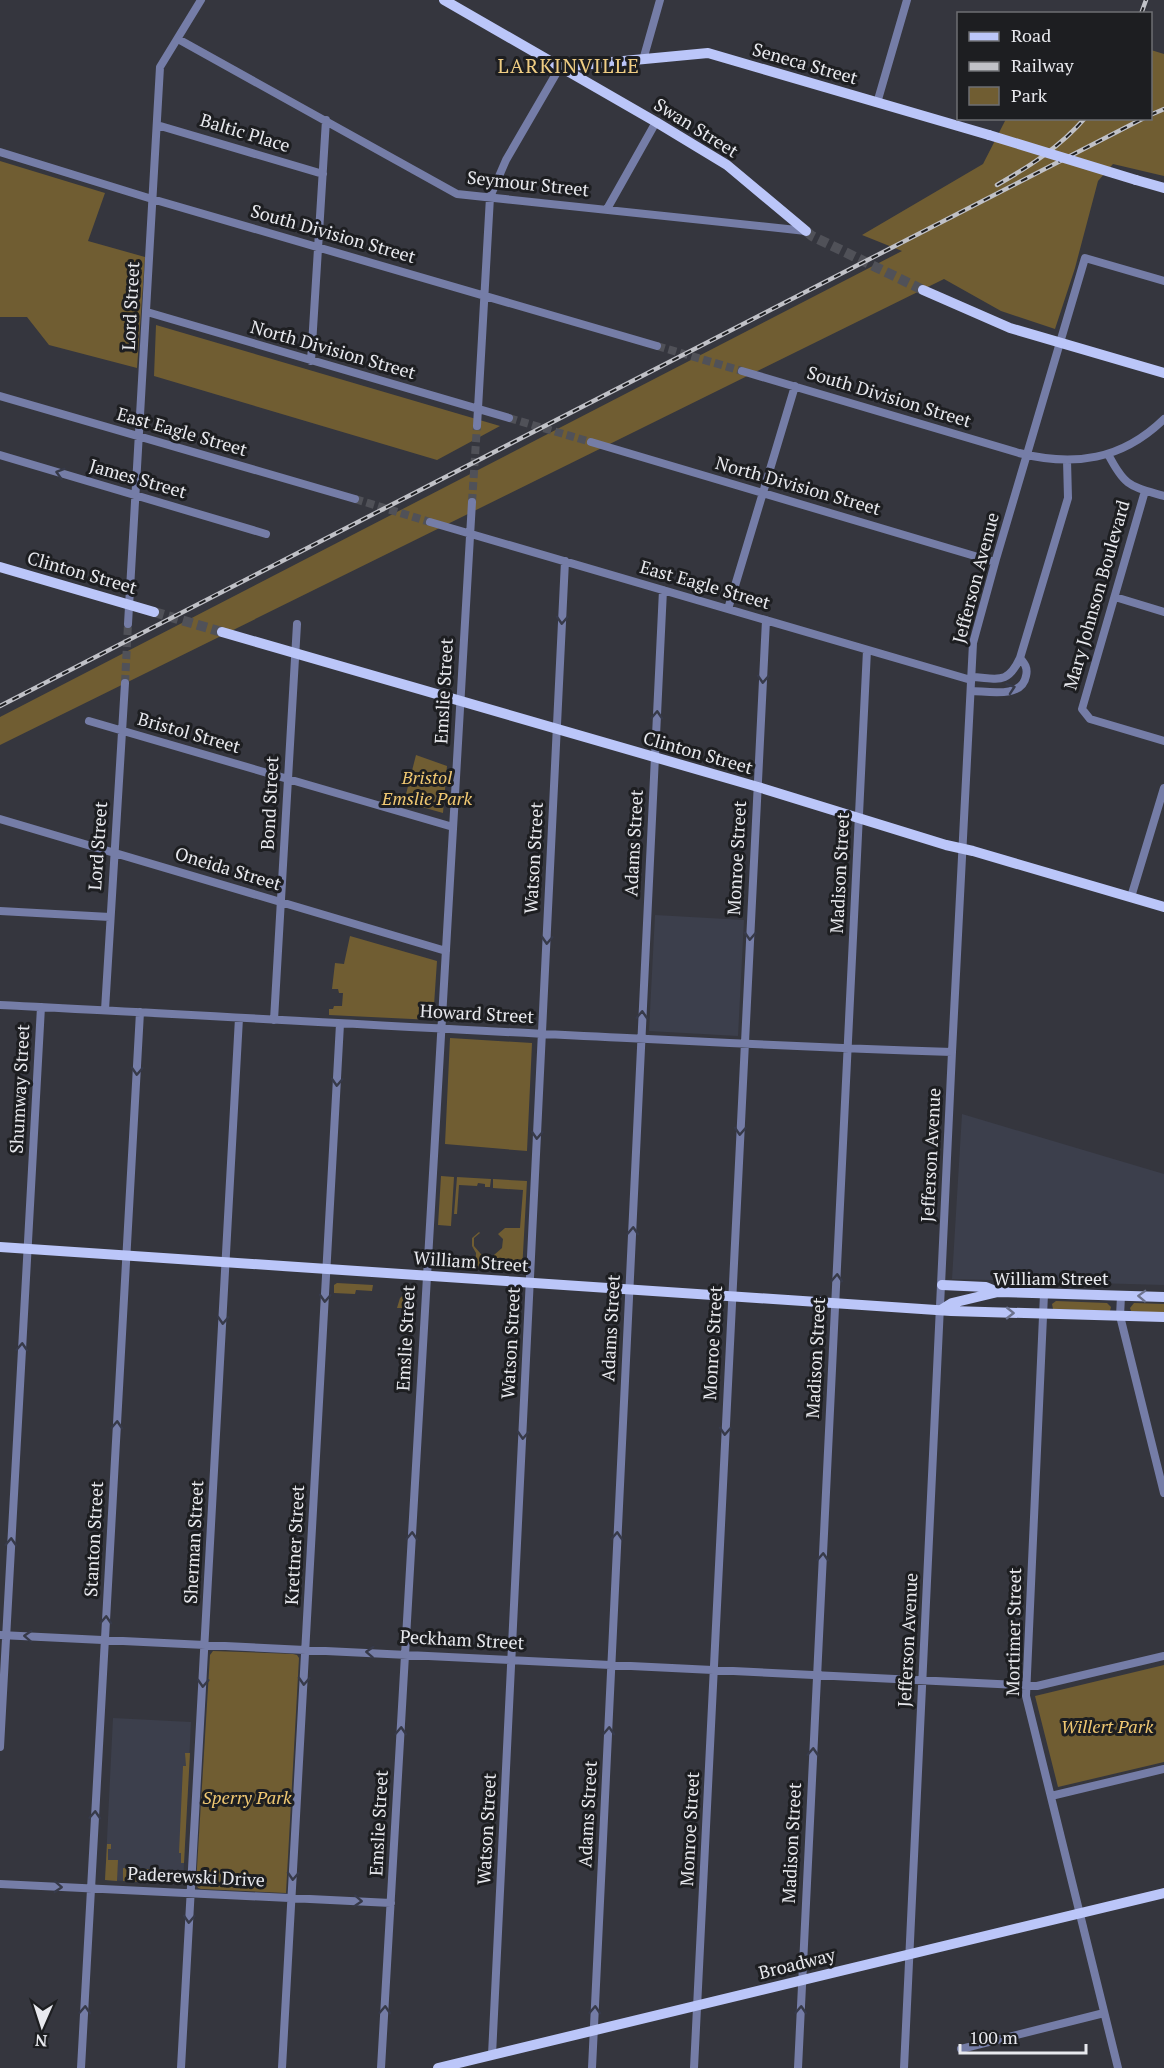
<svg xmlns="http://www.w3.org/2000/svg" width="1164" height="2068" font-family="'PT Serif',serif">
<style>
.built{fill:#3c3f4c}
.green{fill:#705d32}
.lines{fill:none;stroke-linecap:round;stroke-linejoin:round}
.minor-tunnel{stroke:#505158;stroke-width:8;stroke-dasharray:8 4;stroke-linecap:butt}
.major-tunnel{stroke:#505158;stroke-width:10;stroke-dasharray:10 5;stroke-linecap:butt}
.minor{stroke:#757da7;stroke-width:8}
.major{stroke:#bbc6f9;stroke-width:10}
.rail-casing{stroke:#c0c1c7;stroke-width:4.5}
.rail{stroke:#1d1e21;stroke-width:2;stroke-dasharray:7;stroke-linecap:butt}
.major-bridge{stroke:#bbc6f9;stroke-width:10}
.oneway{stroke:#373a49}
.oneway2{stroke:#6c728d}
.labels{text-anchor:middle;stroke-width:6;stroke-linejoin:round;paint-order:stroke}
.street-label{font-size:18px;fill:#e8e9ee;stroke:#1d1e21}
.park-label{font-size:18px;font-style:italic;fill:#f0c872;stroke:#1d1e21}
.neighbourhood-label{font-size:20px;letter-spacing:1.5px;fill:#efcd83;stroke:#1d1e21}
</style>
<rect width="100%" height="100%" fill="#35363e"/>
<!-- built -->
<path class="built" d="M655 915 744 920 738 1036 649 1031Z
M962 1114 1164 1174V1285L952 1279Z
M113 1718 191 1722 183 1884 105 1880Z"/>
<!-- green -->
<path class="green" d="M1151 50 1164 54V176L1113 164 1098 181 1075 268 1055 329 1001 311 944 279 0 745V717L902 251 862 235 983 164 1006 119 1150 118Z
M0 161 105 193 88 241 145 257 137 368 49 345 27 317H0Z
M156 325 500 426 437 460 154 376Z
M416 755 447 766 443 813 404 802Z
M350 936 437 961 433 1020 329 1015V1009H333L334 1006H342L343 993H339L338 989H332L335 963 344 964Z
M450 1038 532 1043 527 1151 445 1144Z
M441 1176 454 1177 451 1226 438 1225Z
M457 1177 491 1179 490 1187H485V1184L478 1183 477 1186 459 1185 457 1214H454Z
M493 1179 527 1181 522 1271 475 1268 476 1253 472 1246V1238L479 1232 480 1233 474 1238V1246L487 1261 502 1248 503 1239 498 1234 505 1228H520L523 1190 493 1188Z
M337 1283 373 1285 372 1291 356 1290 355 1294 334 1293V1285Z
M407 1289 410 1290 416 1296 415 1308H397L400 1298 406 1293Z
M1056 1301 1107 1303 1111 1307 1110 1311 1053 1309 1052 1304Z
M1134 1303 1164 1304V1313L1131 1311 1130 1308Z
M213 1651 293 1654 297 1655 299 1658 286 1893 201 1889 198 1888 196 1884 210 1655Z
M1164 1665V1762L1058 1787 1035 1696Z
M185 1753H190L184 1863H181V1853H179L183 1766H186Z
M107 1844H111V1849H108V1860H118L117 1881 105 1880Z
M123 1868 167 1870 166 1883 123 1881Z"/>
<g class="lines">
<!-- minor-tunnel -->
<path class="minor-tunnel" d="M657 346 742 371
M509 418 591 442
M355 499 430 522
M472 502 477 426
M125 683 128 624"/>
<!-- major-tunnel -->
<path class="major-tunnel" d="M806 231 812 236 923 290
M154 612 222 632"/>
<!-- minor -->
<path class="minor" d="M178 39 457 194 806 231
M643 60 660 0
M877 103 907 0
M157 125 323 174
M0 152 152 199 657 346
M607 209 656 122
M147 312 509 418
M311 361 326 120
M742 371 1019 453C1074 467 1122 460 1164 419
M0 396 355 499
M477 426 490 197 506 160 560 67
M591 442 995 562
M1108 454C1125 487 1130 486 1164 496
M0 455 266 534
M1145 491 1082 709 1090 719 1164 741
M430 522 971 680
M1115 597 1164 612
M728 609 795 386
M128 624 160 67 201 0
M971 677C997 678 1007 686 1020 658L1068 498 1067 460
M971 691C987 691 1022 699 1026 676 1028 668 1025 664 1020 658
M89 721 453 827
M0 819 446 951
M1131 897 1164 788
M0 911 110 917
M0 1005C317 1021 634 1041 952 1052
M105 1010 125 683
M274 1020 297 624
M1044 1294 1026 1696 1118 2068
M1121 1296 1120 1316 1164 1493
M0 1635 1037 1686 1164 1656
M0 1747 41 1007
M1051 1796 1164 1769
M0 1884 391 1903
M961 2049 1104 2013
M492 2055 565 561
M81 2068 140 1012
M181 2068 239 1018
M282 2068 340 1024
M381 2068 472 502
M592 2068 663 590
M694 2068 766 620
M798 2068 867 650
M904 2068 952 1052 973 643 996 559 1085 258 1164 281"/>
<!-- major -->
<path class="major" d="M444 0 656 122 727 165 806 231
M560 67 708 53 989 135
M1136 180 1164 188
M923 290 1010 328 1164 373
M0 567 154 612
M222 632 758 787 946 845 973 851 1164 907
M0 1247 951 1311 1164 1317
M942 1285 986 1287 998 1292
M941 1310 952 1303 998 1292 1164 1297
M438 2068 1164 1893"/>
<defs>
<path id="rail" d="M1141 14 1146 0
M1150 115 1164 109
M997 185C1030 166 1060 147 1085 118
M0 706 1144 118"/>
</defs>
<!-- rail casing -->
<use href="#rail" class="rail-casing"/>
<!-- rail -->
<use href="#rail" class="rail"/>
<!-- major-bridge -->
<path class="major-bridge" d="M989 135 1136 180"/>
</g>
<!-- one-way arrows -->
<defs><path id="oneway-chevron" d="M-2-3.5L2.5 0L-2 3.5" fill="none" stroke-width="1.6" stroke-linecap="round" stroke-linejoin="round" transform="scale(1.5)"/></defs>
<g class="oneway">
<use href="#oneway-chevron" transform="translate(60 473) rotate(-164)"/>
<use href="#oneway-chevron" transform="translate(562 620) rotate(93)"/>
<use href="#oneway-chevron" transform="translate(763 679) rotate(93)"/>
<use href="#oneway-chevron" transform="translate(1011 688) rotate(-19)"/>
<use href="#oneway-chevron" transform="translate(657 715) rotate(-87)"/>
<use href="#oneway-chevron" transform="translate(750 936) rotate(93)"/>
<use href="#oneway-chevron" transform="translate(547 940) rotate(93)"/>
<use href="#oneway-chevron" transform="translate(642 1015) rotate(-87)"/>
<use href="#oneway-chevron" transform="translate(137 1071) rotate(93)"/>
<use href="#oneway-chevron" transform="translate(337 1082) rotate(93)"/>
<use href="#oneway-chevron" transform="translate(740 1131) rotate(93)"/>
<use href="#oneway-chevron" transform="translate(537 1135) rotate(93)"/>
<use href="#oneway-chevron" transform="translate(633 1231) rotate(-87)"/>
<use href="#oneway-chevron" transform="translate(837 1278) rotate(-87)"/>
<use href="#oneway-chevron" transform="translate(325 1298) rotate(93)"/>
<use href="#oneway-chevron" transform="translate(223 1320) rotate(93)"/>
<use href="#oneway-chevron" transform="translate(22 1347) rotate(-87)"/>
<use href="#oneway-chevron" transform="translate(117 1425) rotate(-87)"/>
<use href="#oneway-chevron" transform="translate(725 1431) rotate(93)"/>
<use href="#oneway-chevron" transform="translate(523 1435) rotate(93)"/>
<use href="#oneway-chevron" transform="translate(412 1536) rotate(-87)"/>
<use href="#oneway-chevron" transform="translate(617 1536) rotate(-87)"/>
<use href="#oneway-chevron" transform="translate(11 1542) rotate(-87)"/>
<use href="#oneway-chevron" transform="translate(823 1557) rotate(-87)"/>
<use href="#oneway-chevron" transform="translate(106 1620) rotate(-87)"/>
<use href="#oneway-chevron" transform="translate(28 1636) rotate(-177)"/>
<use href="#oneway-chevron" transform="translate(370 1652) rotate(-177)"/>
<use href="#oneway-chevron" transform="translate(304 1681) rotate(93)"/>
<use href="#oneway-chevron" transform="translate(203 1683) rotate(93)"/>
<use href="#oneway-chevron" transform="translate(401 1731) rotate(-87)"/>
<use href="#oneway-chevron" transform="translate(609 1731) rotate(-87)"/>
<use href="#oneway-chevron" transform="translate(813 1752) rotate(-87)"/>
<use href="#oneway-chevron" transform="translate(95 1815) rotate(-87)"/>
<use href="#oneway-chevron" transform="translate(293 1876) rotate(93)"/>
<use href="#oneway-chevron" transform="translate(58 1887) rotate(3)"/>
<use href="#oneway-chevron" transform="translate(358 1901) rotate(3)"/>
<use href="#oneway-chevron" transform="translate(189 1919) rotate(93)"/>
<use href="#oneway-chevron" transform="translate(85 2010) rotate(-87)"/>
<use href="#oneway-chevron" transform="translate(385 2010) rotate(-87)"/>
<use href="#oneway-chevron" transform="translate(595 2010) rotate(-87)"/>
<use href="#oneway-chevron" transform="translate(801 2010) rotate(-87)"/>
</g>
<g class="oneway2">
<use href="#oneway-chevron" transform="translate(1142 1296) rotate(-178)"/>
<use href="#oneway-chevron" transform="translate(1010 1313) rotate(1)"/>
</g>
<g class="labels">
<!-- street labels -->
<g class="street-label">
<text transform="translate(805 64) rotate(16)" y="6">Seneca Street</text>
<text transform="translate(696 128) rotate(32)" y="6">Swan Street</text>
<text transform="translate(245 133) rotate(17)" y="6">Baltic Place</text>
<text transform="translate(528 184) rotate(6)" y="6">Seymour Street</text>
<text transform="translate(333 234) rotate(16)" y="6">South Division Street</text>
<text transform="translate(131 306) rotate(-87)" y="6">Lord Street</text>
<text transform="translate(333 350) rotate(16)" y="6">North Division Street</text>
<text transform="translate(889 397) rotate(17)" y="6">South Division Street</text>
<text transform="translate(182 432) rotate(16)" y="6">East Eagle Street</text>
<text transform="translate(138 479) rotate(16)" y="6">James Street</text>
<text transform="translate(798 486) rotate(16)" y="6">North Division Street</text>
<text transform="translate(82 573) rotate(16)" y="6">Clinton Street</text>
<text transform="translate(976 578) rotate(-75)" y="6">Jefferson Avenue</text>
<text transform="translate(705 585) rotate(16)" y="6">East Eagle Street</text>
<text transform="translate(1097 595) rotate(-74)" y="6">Mary Johnson Boulevard</text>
<text transform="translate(444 691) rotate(-87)" y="6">Emslie Street</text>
<text transform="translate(189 733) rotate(16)" y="6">Bristol Street</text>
<text transform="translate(698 753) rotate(16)" y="6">Clinton Street</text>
<text transform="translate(270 803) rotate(-87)" y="6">Bond Street</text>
<text transform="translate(634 843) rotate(-87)" y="6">Adams Street</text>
<text transform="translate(98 846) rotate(-86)" y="6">Lord Street</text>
<text transform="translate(534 858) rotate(-87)" y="6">Watson Street</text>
<text transform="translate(737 858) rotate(-87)" y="6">Monroe Street</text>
<text transform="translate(228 869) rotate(17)" y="6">Oneida Street</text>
<text transform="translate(840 873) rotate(-87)" y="6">Madison Street</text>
<text transform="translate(477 1014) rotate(3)" y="6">Howard Street</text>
<text transform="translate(20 1089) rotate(-87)" y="6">Shumway Street</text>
<text transform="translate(931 1155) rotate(-87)" y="6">Jefferson Avenue</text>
<text transform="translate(471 1262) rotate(4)" y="6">William Street</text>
<text x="1051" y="1285">William Street</text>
<text transform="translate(611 1328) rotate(-87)" y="6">Adams Street</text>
<text transform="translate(406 1338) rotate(-87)" y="6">Emslie Street</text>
<text transform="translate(511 1343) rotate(-87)" y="6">Watson Street</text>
<text transform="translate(713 1343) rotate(-87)" y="6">Monroe Street</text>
<text transform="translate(816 1358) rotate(-87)" y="6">Madison Street</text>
<text transform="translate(94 1539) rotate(-87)" y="6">Stanton Street</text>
<text transform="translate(194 1542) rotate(-87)" y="6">Sherman Street</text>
<text transform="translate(295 1545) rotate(-87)" y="6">Krettner Street</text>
<text transform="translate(1014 1632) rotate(-89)" y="6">Mortimer Street</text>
<text transform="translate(462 1640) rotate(3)" y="6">Peckham Street</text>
<text transform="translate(908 1640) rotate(-87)" y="6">Jefferson Avenue</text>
<text transform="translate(588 1814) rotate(-87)" y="6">Adams Street</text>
<text transform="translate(379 1823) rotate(-87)" y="6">Emslie Street</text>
<text transform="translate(487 1829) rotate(-87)" y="6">Watson Street</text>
<text transform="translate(690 1829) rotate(-87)" y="6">Monroe Street</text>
<text transform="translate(792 1843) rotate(-87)" y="6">Madison Street</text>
<text transform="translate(196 1877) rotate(3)" y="6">Paderewski Drive</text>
<text transform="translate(797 1964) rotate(-14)" y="6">Broadway</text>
</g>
<!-- park labels -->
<g class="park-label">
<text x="427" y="784">Bristol<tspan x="427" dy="21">Emslie Park</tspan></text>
<text x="1107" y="1733">Willert Park</text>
<text x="247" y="1804">Sperry Park</text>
</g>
<!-- neighbourhood labels -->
<g class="neighbourhood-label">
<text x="569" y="73">LARKINVILLE</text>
</g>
</g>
<!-- legend -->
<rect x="957" y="12" width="195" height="108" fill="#1d1e21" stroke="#6e6f73" stroke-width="1.5"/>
<rect x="969" y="32" width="30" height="9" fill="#bbc6f9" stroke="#6e6f73" stroke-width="1.5"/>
<text x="1011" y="42" font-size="18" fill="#e8e9ee">Road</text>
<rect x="969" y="62" width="30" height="9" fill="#c0c1c7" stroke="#6e6f73" stroke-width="1.5"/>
<text x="1011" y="72" font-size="18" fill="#e8e9ee">Railway</text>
<rect x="969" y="87" width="30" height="18" fill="#705d32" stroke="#6e6f73" stroke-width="1.5"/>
<text x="1011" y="102" font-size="18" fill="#e8e9ee">Park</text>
<!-- north arrow -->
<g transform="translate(42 2026) rotate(183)" stroke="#1d1e21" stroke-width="4.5" paint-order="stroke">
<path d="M0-4.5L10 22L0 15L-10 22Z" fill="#e8e9ee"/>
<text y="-9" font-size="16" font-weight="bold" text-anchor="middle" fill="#e8e9ee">N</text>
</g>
<!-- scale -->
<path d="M960 2044v9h126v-9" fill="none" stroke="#e8e9ee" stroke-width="3"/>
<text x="969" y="2044" font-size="18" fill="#e8e9ee" stroke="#1d1e21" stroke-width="4.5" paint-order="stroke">100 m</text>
</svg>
